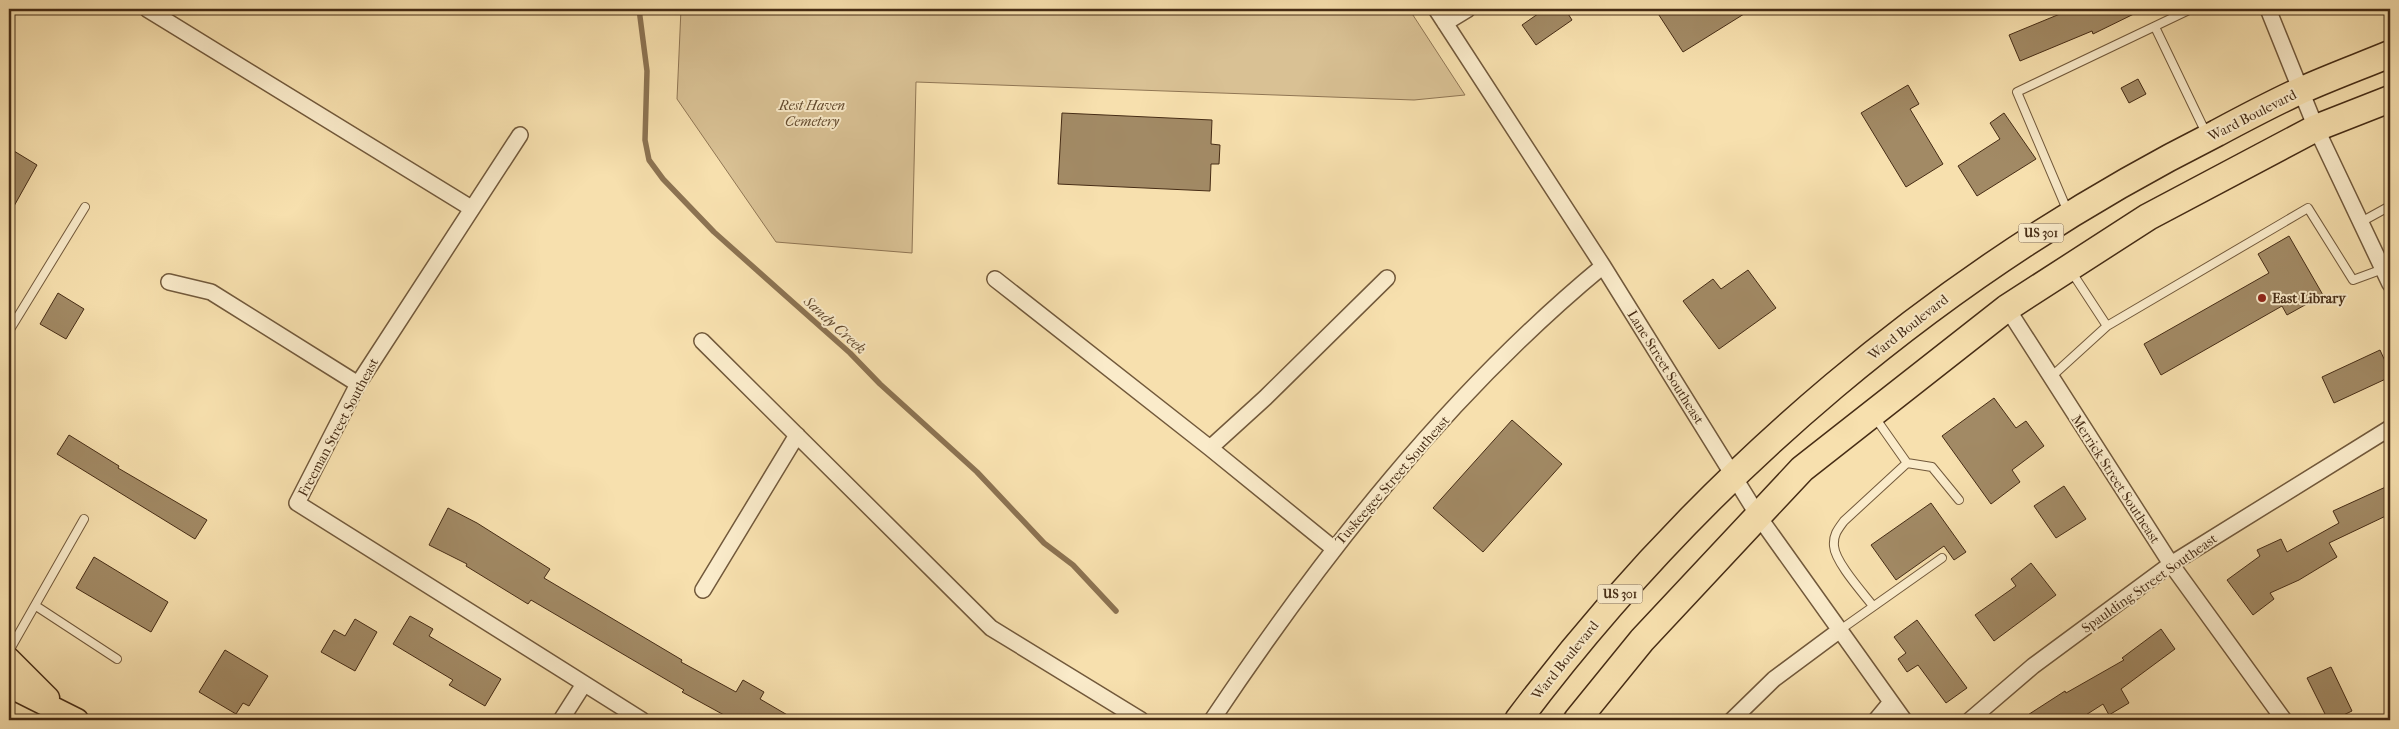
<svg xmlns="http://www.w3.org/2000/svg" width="2399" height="729" font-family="'IM FELL French Canon',serif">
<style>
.green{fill:#d9c194;stroke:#907654}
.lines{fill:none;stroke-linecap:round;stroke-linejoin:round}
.stream{stroke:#8c7352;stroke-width:5.5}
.building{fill:#a28a65;stroke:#462c15}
.lane-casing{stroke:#72593b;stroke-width:10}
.street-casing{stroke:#72593b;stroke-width:18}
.primary-casing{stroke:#462c15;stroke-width:25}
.highway-casing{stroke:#462c15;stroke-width:29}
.lane{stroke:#faebca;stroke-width:8}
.street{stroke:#faebca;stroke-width:15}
.primary{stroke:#f7e0ae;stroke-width:22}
.highway{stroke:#f7e0ae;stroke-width:26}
.poi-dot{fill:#8f2418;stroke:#faebca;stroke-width:2}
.labels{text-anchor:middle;stroke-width:4;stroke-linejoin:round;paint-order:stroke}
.shield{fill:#faebca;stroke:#7c654b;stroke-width:1}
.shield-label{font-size:12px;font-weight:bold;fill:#462c15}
.park-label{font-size:14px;font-style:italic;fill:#634a2e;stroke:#faebca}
.street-label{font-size:14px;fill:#462c15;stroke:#faebca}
.poi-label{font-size:14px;font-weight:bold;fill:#462c15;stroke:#faebca;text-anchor:start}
.water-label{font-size:15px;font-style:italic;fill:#634a2e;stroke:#faebca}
</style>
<rect width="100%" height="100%" fill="#f7e0ae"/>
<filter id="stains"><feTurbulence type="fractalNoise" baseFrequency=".004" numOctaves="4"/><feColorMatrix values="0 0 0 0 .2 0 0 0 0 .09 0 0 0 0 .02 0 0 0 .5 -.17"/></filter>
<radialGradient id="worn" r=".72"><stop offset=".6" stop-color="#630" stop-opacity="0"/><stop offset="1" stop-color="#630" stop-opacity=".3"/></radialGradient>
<!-- green -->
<path class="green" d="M681 9H1409L1465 95 1414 100 916 82 912 253 776 242 677 99Z"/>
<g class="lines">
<!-- stream -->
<path class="stream" d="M639 9 647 71 645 140 649 160 663 179 714 232 850 353 880 384 977 472 1044 543 1073 565 1116 611"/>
</g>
<!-- building -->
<path class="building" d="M1545 9H1565L1572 20 1536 45 1522 25Z
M1655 9H1752L1683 52Z
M2072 9H2144L2093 34 2092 31 2020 61 2009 35Z
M2138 79 2146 94 2129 103 2121 88Z
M1908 85 1919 104 1910 109 1943 164 1906 187 1861 113Z
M1062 113 1212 120 1211 144 1220 145 1219 164H1211L1210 191 1058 184Z
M2004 113 2036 159 1977 196 1958 166 2000 139 1990 123Z
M9 148 37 165 9 215Z
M2289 236 2323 295 2287 315 2282 306 2161 375 2144 344 2269 273 2258 254Z
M1748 270 1776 308 1719 349 1683 301 1713 279 1721 289Z
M58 293 84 309 66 339 40 324Z
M2380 350 2390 372V377L2334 403 2322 377Z
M1994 398 2016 428 2026 421 2044 446 2012 470 2020 482 1991 504 1942 436Z
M1512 420 1562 464 1483 552 1433 508Z
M69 435 119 466 118 468 207 520 195 539 57 454Z
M2390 485V514L2329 543 2337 557 2299 580 2270 593 2274 599 2253 615 2227 580 2260 556 2257 550 2281 539 2287 552 2339 523 2333 511Z
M2064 486 2086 519 2056 538 2034 506Z
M1931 503 1966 552 1954 560 1944 546 1896 580 1871 545Z
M448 508 477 523 550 569 544 578 682 660 681 662 736 692 743 680 764 692 760 699 796 720H721L724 715 682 692 684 690 531 600 528 604 466 566 467 564 429 545Z
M94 557 168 602 151 632 76 588Z
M2031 563 2056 595 1994 641 1975 615 2016 586 2011 579Z
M410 616 433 629 429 636 501 679 485 706 449 685 453 680 393 644Z
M355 619 377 632 355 671 321 652 334 630 345 636Z
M1917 620 1967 688 1946 703 1918 665 1907 672 1898 659 1906 653 1894 637Z
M2161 629 2175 649 2121 689 2129 703 2109 715 2103 704 2078 720H2020L2065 691 2066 693 2124 660 2122 658Z
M225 650 268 676 249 706 243 703 236 714 199 692Z
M2331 667 2352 711 2333 720H2328L2307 678Z"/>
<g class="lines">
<defs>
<path id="lane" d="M2155 27 2206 133
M2068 212 2017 92 2189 10 2203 9
M2361 222 2390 206
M2071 271 2107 326
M9 331 85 207
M2051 377 2107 326 2308 208 2353 280 2383 269
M1907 463 1932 467 1959 500
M36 606 117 659
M1873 606C1863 593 1835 562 1834 546 1833 535 1838 529 1844 521L1907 463 1874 416
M1840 630 1942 558
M9 651 84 519"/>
<path id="street" d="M147 9 471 208
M1436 9 1603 266 1759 517 1904 720
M2268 9 2316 128 2390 284
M1445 23 1468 9
M520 135 358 384 297 503 642 720
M995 279 1210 448 1333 548
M169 282 211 292 358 384
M2007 308 2171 564 2284 720
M702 341 991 628 1141 720
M1210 448 1265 398 1387 278
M703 590 797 435
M561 720 584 684
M1212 720C1323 554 1448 394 1603 266
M1732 720 1774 679 1840 630
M1876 720 1891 702
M1970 720 2033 666 2171 564 2390 428"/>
<path id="primary" d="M9 659 48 698
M9 686 77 720"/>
<path id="highway" d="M1518 720C1703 474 1942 271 2217 133 2245 118 2273 103 2302 90 2331 77 2361 66 2390 54
M1577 720 1642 640 1802 469 2007 308 2148 217 2316 128 2390 99"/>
</defs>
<!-- lane casing -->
<use href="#lane" class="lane-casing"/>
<!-- street casing -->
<use href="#street" class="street-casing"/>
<!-- primary casing -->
<use href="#primary" class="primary-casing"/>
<!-- highway casing -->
<use href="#highway" class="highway-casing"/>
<!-- lane -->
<use href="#lane" class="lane"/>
<!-- street -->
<use href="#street" class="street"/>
<!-- primary -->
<use href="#primary" class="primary"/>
<!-- highway -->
<use href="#highway" class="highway"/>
</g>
<!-- markers -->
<circle class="poi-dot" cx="2262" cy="298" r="5"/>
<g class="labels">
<!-- shield labels -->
<g class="shield">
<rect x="2018.5" y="223.5" width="45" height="19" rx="4"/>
<rect x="1597.5" y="584.5" width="45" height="19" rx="4"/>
</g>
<g class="shield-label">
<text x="2041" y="237">US 301</text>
<text x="1620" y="598">US 301</text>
</g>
<!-- park labels -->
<g class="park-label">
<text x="812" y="110">Rest Haven<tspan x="812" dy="16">Cemetery</tspan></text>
</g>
<!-- street labels -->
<g class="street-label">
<text transform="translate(2252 115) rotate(-27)" y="5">Ward Boulevard</text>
<text transform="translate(1908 327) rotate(-38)" y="5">Ward Boulevard</text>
<text transform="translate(1666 367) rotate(58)" y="5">Lane Street Southeast</text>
<text transform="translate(338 427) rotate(-62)" y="5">Freeman Street Southeast</text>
<text transform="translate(2116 479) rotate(57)" y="5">Merrick Street Southeast</text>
<text transform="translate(1392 480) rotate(-49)" y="5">Tuskeegee Street Southeast</text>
<text transform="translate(2149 583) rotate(-35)" y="5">Spaulding Street Southeast</text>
<text transform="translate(1565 660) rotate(-51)" y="5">Ward Boulevard</text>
</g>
<!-- poi labels -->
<g class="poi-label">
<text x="2272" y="303">East Library</text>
</g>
<!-- water labels -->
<g class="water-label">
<text transform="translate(835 325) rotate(42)" y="5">Sandy Creek</text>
</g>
</g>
<!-- margin -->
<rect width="2399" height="729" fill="none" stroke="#f7e0ae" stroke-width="30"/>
<rect x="10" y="10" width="2379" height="709" fill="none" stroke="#462c15" stroke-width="2.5"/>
<rect x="15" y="15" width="2369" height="699" fill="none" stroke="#462c15"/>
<rect width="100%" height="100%" filter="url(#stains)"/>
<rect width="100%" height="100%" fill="url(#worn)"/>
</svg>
